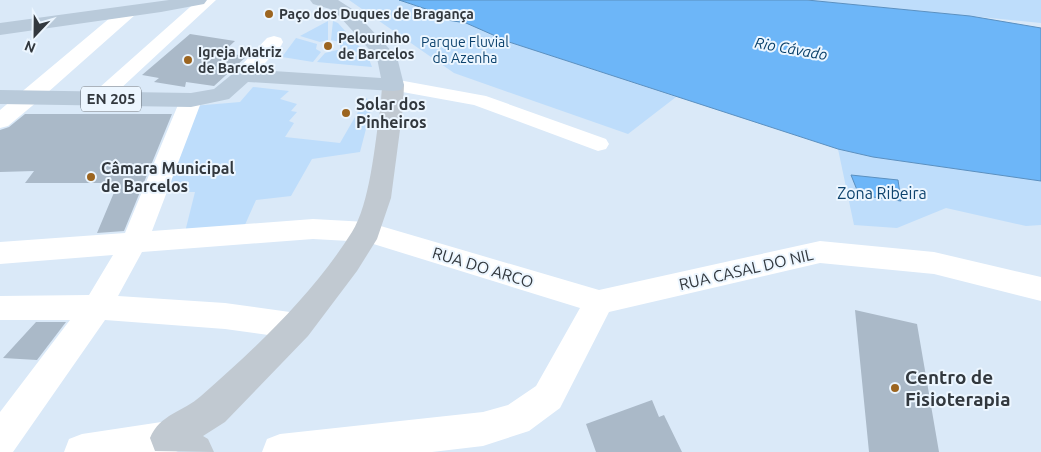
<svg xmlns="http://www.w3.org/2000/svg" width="1041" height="452" font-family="Ubuntu,sans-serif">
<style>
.green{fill:#beddfb}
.water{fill:#6db6f8;stroke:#5b90c0}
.building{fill:#aab9c8}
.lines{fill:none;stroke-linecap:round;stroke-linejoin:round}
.street{fill:#fff;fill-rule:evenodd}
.secondary{fill:#c1c9d1;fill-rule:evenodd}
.primary{fill:#b9cada;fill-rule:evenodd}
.poi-dot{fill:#9c6520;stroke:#ecf6ff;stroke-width:2}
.labels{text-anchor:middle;stroke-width:4;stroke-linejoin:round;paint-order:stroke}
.far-poi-label{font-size:14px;font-weight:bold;fill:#32383e;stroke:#ecf6ff;text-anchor:start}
.far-park-label{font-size:14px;fill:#0d436e;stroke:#ecf6ff}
.far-water-label{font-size:15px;font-style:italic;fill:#073f69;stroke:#ecf6ff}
.shield{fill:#ecf6ff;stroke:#6a7178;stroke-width:1}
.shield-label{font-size:15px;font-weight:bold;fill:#32383e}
.poi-label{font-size:16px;font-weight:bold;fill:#32383e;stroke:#ecf6ff;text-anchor:start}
.park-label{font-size:16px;fill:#0d436e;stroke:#ecf6ff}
.street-label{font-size:16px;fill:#32383e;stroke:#ecf6ff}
.near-poi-label{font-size:19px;font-weight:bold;fill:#32383e;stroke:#ecf6ff;text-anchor:start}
</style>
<rect width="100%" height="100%" fill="#dae9f8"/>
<!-- green -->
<path class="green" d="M349 0H399L426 9 441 19 466 23 509 42 676 97 628 134 454 73Z
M809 0H1041V23Z
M328 21V40L320 42 300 36Z
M333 21 338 23 366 54 340 48V42L331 40Z
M296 38 317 44 316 49 321 52 313 62 282 57Z
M337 50 369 59 372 67 317 62 325 53Z
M253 87 289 91 280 99 297 104 291 111 297 112 289 121 294 123 285 137 340 143 366 98 373 102 360 152 312 159 291 196 256 200 244 227 185 232 195 192H160L193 106 240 102Z
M838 149 873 157 1041 181V225L1026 226 946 208 897 228 854 225Z"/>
<!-- water -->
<path class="water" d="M399 0H807L970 16 1041 28V181L873 157 838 149 509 42 466 23 441 19 426 9Z
M851 175 898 180 901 201 859 195Z"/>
<!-- building -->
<path class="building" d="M190 34 235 41 222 53 247 56 214 86 186 82 185 87 154 82 159 78 142 75Z
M25 114H172L124 231 97 233 118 183H25L34 171 0 172V130L9 127Z
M855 310 917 324 939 452H869Z
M36 322H66L37 360 3 358Z
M652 400 659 417 664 415 682 452H596L586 424Z"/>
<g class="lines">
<!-- street -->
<path class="street" d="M198 0H216L105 103 98 105 91 103 87 99 91 95Z
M129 6 135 7 138 11 135 15 38 101 8 126 0 128V110L123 7Z
M274 36 281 38 283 42 281 46 250 79 243 81 236 79 233 75 236 71 267 38Z
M393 79 486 96 606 139 609 144 606 149 598 151 474 105 386 89 383 85 386 81Z
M191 94 198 96 202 100 152 231 313 219 367 222 599 290 820 241 934 252 1041 277V301L934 274 820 263 609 312 560 408 529 431 483 446 432 452H262L267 439 280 434 483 412 508 405 536 386 580 308 367 242 313 239 142 252 118 296 225 303 297 313 308 317 312 326 308 335 297 339 225 329 105 320 13 452H0V412L70 320H0V296L89 295 113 255 0 264V242L125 233 180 100 184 96Z
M168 421 180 426 185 438 180 450 176 452H64L69 439 82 434Z"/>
<!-- secondary -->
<path class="secondary" d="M393 79 401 80 404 85 403 107 391 198 377 239 357 271 308 336 225 422 203 436 208 439 214 452 155 451 150 438C160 414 183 412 201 396 256 348 313 294 352 232 370 204 375 143 380 110 382 100 380 89 385 80Z"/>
<!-- primary -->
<path class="primary" d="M169 0H207L204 4 161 12 0 35V23Z
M310 0H338L352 9 397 57 404 85 401 90 393 91 248 82 229 99 191 107 0 104V90L191 93 214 89 236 71 243 69 381 78 377 58 340 17 330 9 313 4Z"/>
</g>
<!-- markers -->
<g class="poi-dot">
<circle cx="269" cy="14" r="5"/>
<circle cx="328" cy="46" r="5"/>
<circle cx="188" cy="60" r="5"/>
<circle cx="346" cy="113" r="5"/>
<circle cx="91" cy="177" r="5"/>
<circle cx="895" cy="388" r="5"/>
</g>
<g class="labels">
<!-- far-poi labels -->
<g class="far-poi-label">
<text x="279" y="19">Paço dos Duques de Bragança</text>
<text x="338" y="43">Pelourinho<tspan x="338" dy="16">de Barcelos</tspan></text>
<text x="198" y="57">Igreja Matriz<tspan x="198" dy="16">de Barcelos</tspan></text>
</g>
<!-- far-park labels -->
<g class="far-park-label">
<text x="465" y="47">Parque Fluvial<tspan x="465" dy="16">da Azenha</tspan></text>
</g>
<!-- far-water labels -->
<g class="far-water-label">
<text transform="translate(791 49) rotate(10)" y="5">Rio Cávado</text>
</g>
<!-- shield labels -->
<rect class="shield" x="81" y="86.5" width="60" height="25" rx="4"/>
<g class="shield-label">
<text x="111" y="104">EN 205</text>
</g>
<!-- poi labels -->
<g class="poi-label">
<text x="356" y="110">Solar dos<tspan x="356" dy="18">Pinheiros</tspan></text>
<text x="101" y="174">Câmara Municipal<tspan x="101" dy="18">de Barcelos</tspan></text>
</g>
<!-- park labels -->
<g class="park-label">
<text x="882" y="199">Zona Ribeira</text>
</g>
<!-- street labels -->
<g class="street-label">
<text transform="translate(483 267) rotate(17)" y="6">RUA DO ARCO</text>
<text transform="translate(746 269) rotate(-13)" y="6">RUA CASAL DO NIL</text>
</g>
<!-- near-poi labels -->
<g class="near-poi-label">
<text x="905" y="384">Centro de<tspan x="905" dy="22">Fisioterapia</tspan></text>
</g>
</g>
<!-- north arrow -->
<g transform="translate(35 35) rotate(202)" stroke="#ecf6ff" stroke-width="4" paint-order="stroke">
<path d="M0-4L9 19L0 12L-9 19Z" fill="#32383e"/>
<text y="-8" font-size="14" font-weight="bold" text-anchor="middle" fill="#32383e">N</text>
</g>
</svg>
